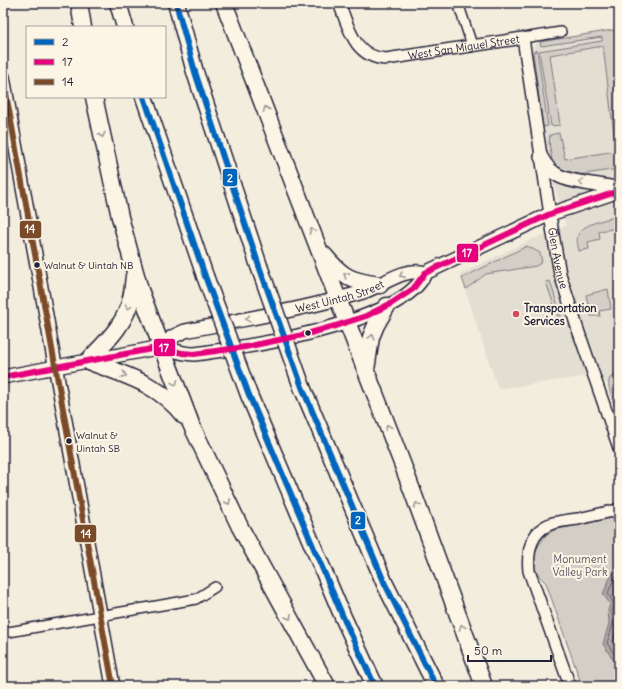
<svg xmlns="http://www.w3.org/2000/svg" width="622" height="689" font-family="Delius,sans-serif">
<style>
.built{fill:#e3ded2}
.green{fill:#d4cfc6;stroke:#7b7880}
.water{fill:#aca7a6;stroke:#75727b}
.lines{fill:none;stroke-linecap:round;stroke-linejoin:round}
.shore{stroke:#595766;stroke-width:1}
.minor-casing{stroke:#22223b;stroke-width:12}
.tertiary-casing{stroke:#22223b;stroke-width:14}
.secondary-casing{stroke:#22223b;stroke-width:16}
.motorway-casing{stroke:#22223b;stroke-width:19}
.minor{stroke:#fcf5e5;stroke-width:9}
.tertiary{stroke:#fcf5e5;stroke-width:11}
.secondary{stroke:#fcf5e5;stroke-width:13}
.motorway{stroke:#fcf5e5;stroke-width:16}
.motorway-bridge-casing{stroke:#22223b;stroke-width:19;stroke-linecap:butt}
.motorway-bridge{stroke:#fcf5e5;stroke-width:16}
.bus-1-casing{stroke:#fcf5e5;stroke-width:9}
.bus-2-casing{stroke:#fcf5e5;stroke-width:9}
.bus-3-casing{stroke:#fcf5e5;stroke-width:9}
.bus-1{stroke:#0065bd;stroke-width:6}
.bus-2{stroke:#e5007d;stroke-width:6}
.bus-3{stroke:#7a4b2a;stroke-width:6}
.oneway{stroke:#9a9698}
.bus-dot{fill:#22223b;stroke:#fcf5e5;stroke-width:1.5}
.poi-dot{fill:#d1495b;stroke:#fcf5e5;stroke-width:1.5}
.labels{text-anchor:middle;stroke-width:4;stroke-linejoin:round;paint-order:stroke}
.bus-label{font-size:10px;fill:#22223b;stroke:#fcf5e5;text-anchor:start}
.street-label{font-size:11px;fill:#22223b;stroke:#fcf5e5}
.poi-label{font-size:11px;font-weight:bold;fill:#22223b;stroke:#fcf5e5;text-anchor:start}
.park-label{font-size:11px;fill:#575665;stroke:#fcf5e5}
.line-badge{stroke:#fcf5e5;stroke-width:1.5}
.badge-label{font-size:11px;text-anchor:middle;font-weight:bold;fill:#fff}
</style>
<rect width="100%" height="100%" fill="#f3edde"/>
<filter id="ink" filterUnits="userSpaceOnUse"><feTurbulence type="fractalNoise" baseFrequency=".025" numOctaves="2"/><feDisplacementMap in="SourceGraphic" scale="8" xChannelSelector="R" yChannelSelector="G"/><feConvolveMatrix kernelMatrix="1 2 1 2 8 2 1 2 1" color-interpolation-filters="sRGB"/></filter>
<g filter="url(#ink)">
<!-- built -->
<path class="built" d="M602 32 619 169V375L613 376 610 379 608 384 589 376 498 389 460 274 526 242 566 226 549 166 533 47 536 43 540 42Z"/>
<!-- green -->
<path class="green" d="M619 29V169L577 175 553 166 549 142 550 135 559 133 565 159 616 151 603 46 550 55 560 125 551 126 539 51 602 41V37L541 46 540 42Z
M537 50 548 126 543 127 533 52Z
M619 216V228L599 231 600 239 588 242 589 249 579 251C578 245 576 240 578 235 583 223 608 219 619 216Z
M527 246 540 253 542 262 536 266 486 274 466 289 462 278Z
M550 281 562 319 560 323 546 282Z
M608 289 611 309 599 311 600 316H591L586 295Z
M619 375V418C616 409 605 385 610 378 612 376 616 375 619 375Z
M619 516V686H582L546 583 540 577 535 569 534 559 535 551 545 536 554 530Z"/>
<!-- water -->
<path class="water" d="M619 565V674L616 664 603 644 609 623 608 610 610 604 603 594 610 578Z"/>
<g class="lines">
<!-- shore -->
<path class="shore" d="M619 572 614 579 608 593 614 604 612 611 613 624 607 643 619 661
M619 606 617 611 618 625 613 642 619 652"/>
<defs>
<path id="minor" d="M458 3 472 45
M523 38 561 32
M3 633 196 599 215 587"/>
<g id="tertiary">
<path id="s1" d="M339 3C349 28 354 57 386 59L523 38 553 234 560 274 577 327 619 448"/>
<path d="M570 686 529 571C527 551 531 530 553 523 561 521 570 520 578 519 591 516 604 513 617 510L619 508"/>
</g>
<g id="secondary">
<path d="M3 77 113 686"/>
<path d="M541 157C552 179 569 180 591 184 600 185 610 187 619 189"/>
<path id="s2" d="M162 347 172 337 185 331C245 319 305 309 363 292 384 285 403 267 425 273L550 214 619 191"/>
<path d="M3 377 162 347C172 350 183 354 194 354 204 353 214 351 224 350 270 343 407 319 425 273"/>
</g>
<path id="motorway" d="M79 3 83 27
M118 3 125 27
M176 3 195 72 259 266
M224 3 338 299 402 463 484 686
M94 97 120 217 140 290 191 424 240 527 327 686
M144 97 205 276
M324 255C343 278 351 281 380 285
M134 276C133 283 133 291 131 298 126 324 105 343 88 361 125 375 158 383 184 416
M366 370 371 337 376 325 387 306
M302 387 385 584 436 686
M249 395 343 617 375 686"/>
</defs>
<!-- minor casing -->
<use href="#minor" class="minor-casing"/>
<!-- tertiary casing -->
<use href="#tertiary" class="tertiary-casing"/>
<!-- secondary casing -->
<use href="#secondary" class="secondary-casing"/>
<!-- motorway casing -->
<use href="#motorway" class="motorway-casing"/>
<!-- minor -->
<use href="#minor" class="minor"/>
<!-- tertiary -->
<use href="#tertiary" class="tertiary"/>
<!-- secondary -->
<use href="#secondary" class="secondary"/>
<!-- motorway -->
<use href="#motorway" class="motorway"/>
<defs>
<path id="motorway-bridge" d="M259 266 302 387
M205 276 249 395"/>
</defs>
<!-- motorway-bridge casing -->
<use href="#motorway-bridge" class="motorway-bridge-casing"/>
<!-- motorway-bridge -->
<use href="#motorway-bridge" class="motorway-bridge"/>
<defs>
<path id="bus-1" d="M176 3 195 72 259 266 302 387 385 584 436 686
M144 97 205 276 249 395 343 617 375 686"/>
<path id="bus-2" d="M3 377 162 347 182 353 194 354 245 347 303 335 335 326 366 316 392 303 413 289 425 273 550 214 619 191"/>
<path id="bus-3" d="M3 77 113 686"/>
</defs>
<!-- bus-1 casing -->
<use href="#bus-1" class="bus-1-casing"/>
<!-- bus-2 casing -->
<use href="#bus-2" class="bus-2-casing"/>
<!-- bus-3 casing -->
<use href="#bus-3" class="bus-3-casing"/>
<!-- bus-1 -->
<use href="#bus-1" class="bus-1"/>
<!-- bus-2 -->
<use href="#bus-2" class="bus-2"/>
<!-- bus-3 -->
<use href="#bus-3" class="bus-3"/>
</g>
<!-- one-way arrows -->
<defs><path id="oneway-chevron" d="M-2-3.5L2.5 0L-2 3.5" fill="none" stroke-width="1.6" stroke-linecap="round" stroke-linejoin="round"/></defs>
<g class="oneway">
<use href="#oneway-chevron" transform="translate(266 109) rotate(-111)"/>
<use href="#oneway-chevron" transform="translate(102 135) rotate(77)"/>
<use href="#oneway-chevron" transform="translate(581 182) rotate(-171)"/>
<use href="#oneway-chevron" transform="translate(312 231) rotate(-111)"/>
<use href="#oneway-chevron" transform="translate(346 275) rotate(-147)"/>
<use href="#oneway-chevron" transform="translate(402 275) rotate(156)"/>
<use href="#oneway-chevron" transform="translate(128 307) rotate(110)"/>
<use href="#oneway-chevron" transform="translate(248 319) rotate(169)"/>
<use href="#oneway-chevron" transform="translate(372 337) rotate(-75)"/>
<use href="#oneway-chevron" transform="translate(124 375) rotate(20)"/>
<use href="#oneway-chevron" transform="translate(175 383) rotate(69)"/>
<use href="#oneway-chevron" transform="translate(388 427) rotate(-111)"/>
<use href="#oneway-chevron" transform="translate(228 502) rotate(64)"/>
<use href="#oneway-chevron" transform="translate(417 505) rotate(-110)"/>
<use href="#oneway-chevron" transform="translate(289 617) rotate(61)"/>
<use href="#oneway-chevron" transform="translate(462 627) rotate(-110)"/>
</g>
</g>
<!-- markers -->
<g class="bus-dot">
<circle cx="37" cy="265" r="3.5"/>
<circle cx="308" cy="333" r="3.5"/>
<circle cx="69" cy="441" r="3.5"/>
</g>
<circle class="poi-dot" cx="516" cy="314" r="4"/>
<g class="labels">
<!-- bus labels -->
<g class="bus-label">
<text x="44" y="269">Walnut &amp; Uintah NB</text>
<text x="76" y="439">Walnut &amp;<tspan x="76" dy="13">Uintah SB</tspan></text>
</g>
<!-- street labels -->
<g class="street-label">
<text dy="4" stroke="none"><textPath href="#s1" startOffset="157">West San Miguel Street</textPath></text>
<text dy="4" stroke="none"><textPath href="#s1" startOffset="440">Glen Avenue</textPath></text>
<text dy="4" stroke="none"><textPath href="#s2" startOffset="187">West Uintah Street</textPath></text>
</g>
<!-- poi labels -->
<g class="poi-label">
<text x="524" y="312">Transportation<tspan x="524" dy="13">Services</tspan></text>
</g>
<!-- park labels -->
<g class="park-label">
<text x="580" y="563">Monument<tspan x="580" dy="13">Valley Park</tspan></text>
</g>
</g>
<g class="line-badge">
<rect x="222" y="168" width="16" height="19" rx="4" fill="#0065bd"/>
<rect x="19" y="220" width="23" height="19" rx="4" fill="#7a4b2a"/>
<rect x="456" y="243" width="23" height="20" rx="4" fill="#e5007d"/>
<rect x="153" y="338" width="23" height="19" rx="4" fill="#e5007d"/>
<rect x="350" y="511" width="16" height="19" rx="4" fill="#0065bd"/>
<rect x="74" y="524" width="23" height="19" rx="4" fill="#7a4b2a"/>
</g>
<g class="badge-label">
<text x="230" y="182">2</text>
<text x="30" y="233">14</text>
<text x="467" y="257">17</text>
<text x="164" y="352">17</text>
<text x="358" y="524">2</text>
<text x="86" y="538">14</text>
</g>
<!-- margin -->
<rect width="622" height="689" fill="none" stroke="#fcf5e5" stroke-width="16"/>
<rect x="8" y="8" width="606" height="673" fill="none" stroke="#22223b" stroke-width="1.5" filter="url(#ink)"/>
<!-- legend -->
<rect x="26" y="26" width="140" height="72" fill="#fcf5e5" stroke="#a5a1a1"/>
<rect x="34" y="39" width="20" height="6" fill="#0065bd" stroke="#a5a1a1"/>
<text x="62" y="46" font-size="12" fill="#22223b">2</text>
<rect x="34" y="59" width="20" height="6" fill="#e5007d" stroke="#a5a1a1"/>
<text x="62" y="66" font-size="12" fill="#22223b">17</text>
<rect x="34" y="79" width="20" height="6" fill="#7a4b2a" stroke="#a5a1a1"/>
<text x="62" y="86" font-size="12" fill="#22223b">14</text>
<!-- scale -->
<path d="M468 655v6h83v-6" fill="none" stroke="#22223b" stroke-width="2"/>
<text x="474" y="655" font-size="12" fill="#22223b" stroke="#fcf5e5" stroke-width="3" paint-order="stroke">50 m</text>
</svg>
